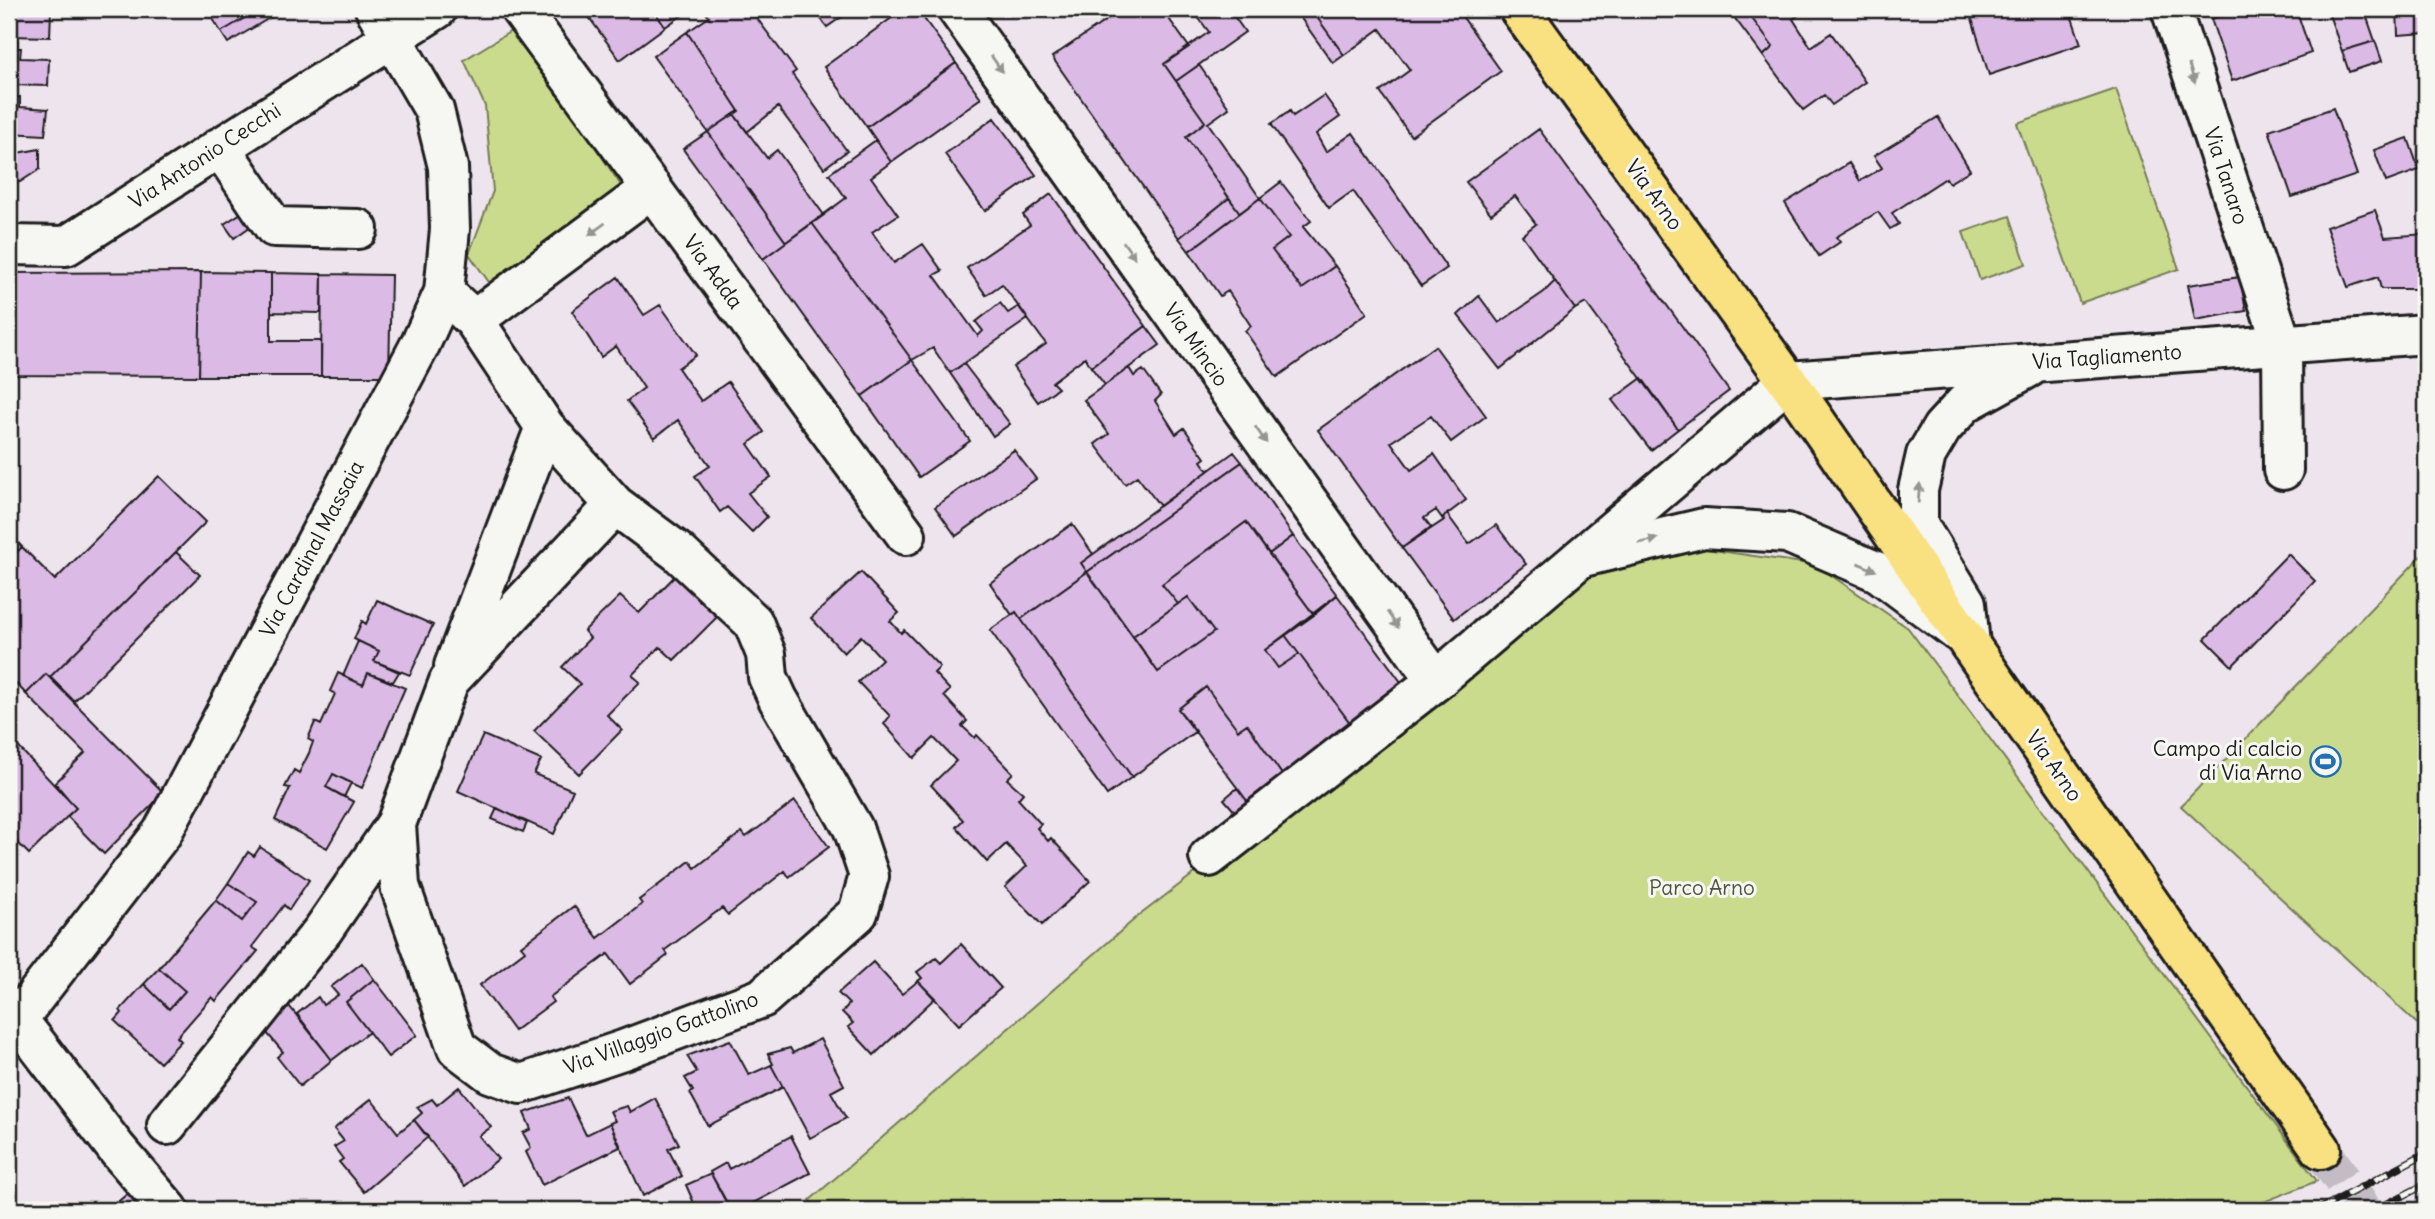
<svg xmlns="http://www.w3.org/2000/svg" width="2435" height="1219" font-family="Delius,sans-serif">
<style>
.green{fill:#cbdb8e;stroke:#747c55;stroke-width:2}
.building{fill:#dcbae6;stroke:#1c1c1c;stroke-width:2}
.lines{fill:none;stroke-linecap:round;stroke-linejoin:round}
.major-tunnel{stroke:#c4bcc4;stroke-width:38;stroke-dasharray:38 19;stroke-linecap:butt}
.minor-casing{stroke:#1c1c1c;stroke-width:44}
.major-casing{stroke:#1c1c1c;stroke-width:44}
.minor{stroke:#f6f6f2;stroke-width:38}
.major{stroke:#f9e181;stroke-width:38}
.rail-casing{stroke:#1c1c1c;stroke-width:8}
.rail{stroke:#f6f6f2;stroke-width:5;stroke-dasharray:16;stroke-linecap:butt}
.oneway{fill:#949492}
.labels{text-anchor:middle;stroke-width:6;stroke-linejoin:round;paint-order:stroke}
.street-label{font-size:21px;fill:#1c1c1c;stroke:#f6f6f2}
.poi-label{font-size:21px;fill:#1c1c1c;stroke:#f6f6f2;text-anchor:end}
.park-label{font-size:21px;fill:#51553e;stroke:#f6f6f2}
</style>
<rect width="100%" height="100%" fill="#eee4ee"/>
<filter id="ink" filterUnits="userSpaceOnUse"><feTurbulence type="fractalNoise" baseFrequency=".0143" numOctaves="2"/><feDisplacementMap in="SourceGraphic" scale="14" xChannelSelector="R" yChannelSelector="G"/><feConvolveMatrix kernelMatrix="1 2 1 2 8 2 1 2 1" color-interpolation-filters="sRGB"/></filter>
<g filter="url(#ink)">
<!-- green -->
<path class="green" d="M516 28 624 190 501 299 469 254 493 191 485 106 464 60Z
M2116 89 2179 269 2080 303 2017 123Z
M2010 216 2026 264 1980 280 1963 232Z
M1692 547 1816 565 1908 628 2317 1181 2243 1210H814L810 1200 1136 918 1586 573Z
M2426 551V1032L2181 806Z"/>
<!-- building -->
<path class="building" d="M9 9 51 10 50 37 9 36Z
M207 9H260L221 32Z
M260 9H284L228 43 221 32Z
M583 9H653L665 27 620 60Z
M653 9H691L665 27Z
M703 9H750L796 71 792 74 847 151 824 168 778 107 747 132 734 114 739 111 687 32 709 17Z
M814 9H853L827 27Z
M904 9H917L956 63 867 127 824 67Z
M1123 9H1162L1189 47 1164 64 1205 122 1186 137 1229 198 1179 238 1052 57Z
M1192 9H1229L1245 32 1176 81 1164 64 1209 32Z
M1311 9 1344 55 1333 63 1300 17Z
M1311 9H1457L1501 71 1411 136 1380 92 1410 70 1380 29 1344 55Z
M1728 9H1745L1773 47 1763 56Z
M1745 9H1808L1793 19 1811 47 1831 33 1865 82 1832 105 1824 95 1803 110 1763 56 1773 47Z
M1980 9H2069L2081 44 1989 75 1970 12Z
M2241 9H2296L2311 53 2232 81 2211 19Z
M2327 9H2364L2375 41 2342 51Z
M2397 9H2426V33L2398 35Z
M687 32 739 111 708 132 653 56Z
M9 36 17 37V48H9Z
M2375 41 2382 61 2349 72 2342 51Z
M9 48H21L20 58 49 59 48 86 9 85Z
M956 63 981 98 891 162 867 127Z
M1199 65 1229 108 1208 123 1260 198 1240 213 1186 137 1205 122 1176 81Z
M1324 95 1340 117 1316 134 1326 152 1353 133 1447 268 1421 286 1353 191 1329 208 1271 124 1290 111 1293 116Z
M9 97H20V107L48 109 45 135 9 133Z
M2333 108 2357 175 2292 197 2269 130Z
M734 114 767 158 777 150 824 215 786 242 708 132Z
M1938 117 1970 170 1949 183 1946 178 1892 213 1899 224 1890 229 1878 212 1836 237 1840 242 1819 256 1785 203 1849 163 1860 181 1882 168 1874 156Z
M994 118 1036 175 985 211 945 154Z
M1539 129 1729 391 1678 429 1586 303 1575 309 1522 235 1536 224 1515 196 1491 214 1466 182Z
M708 132 786 242 763 259 683 149Z
M2408 138 2419 170 2386 182 2374 150Z
M876 140 891 162 871 177 898 215 872 232 894 263 923 244 942 271 934 275 978 336 983 331 976 322 1000 303 1008 313 1019 306 1028 319 950 373 933 348 912 360 812 223 846 198 829 174Z
M9 145 18 146 17 153 40 149V169L20 182H9Z
M1281 182 1311 221 1303 227 1335 266 1302 289 1272 250 1289 237 1260 198Z
M1051 194 1146 326 1091 367 1085 357 1052 382 1058 388 1038 402 1013 367 1046 344 1002 284 986 295 967 268 1030 225 1023 215Z
M1229 198 1240 213 1189 251 1179 238Z
M1260 198 1289 237 1272 250 1302 289 1335 266 1367 313 1277 377 1245 331 1251 326 1228 291 1220 296 1189 251Z
M246 210 254 224 234 238 224 224Z
M2375 210 2385 237 2426 234V289H2381L2378 277 2348 287 2326 227Z
M812 223 912 360 862 396 763 259Z
M201 272 199 376 9 375V273Z
M201 272 271 273V341H321V376H199Z
M271 273 322 274 321 313 271 312Z
M322 274 391 275 389 376H321Z
M618 277 644 315 660 305 696 355 678 368 701 401 728 382 764 432 748 444 771 477 748 493 767 517 752 532 727 507 720 512 695 476 710 466 678 420 654 438 627 401 644 388 616 346 601 357 572 311Z
M2240 277 2246 311 2195 320 2188 285Z
M1555 281 1575 309 1500 369 1458 315 1479 296 1499 323 1544 292Z
M1146 326 1160 345 1105 385 1091 367Z
M1435 346 1486 416 1451 442 1431 416 1391 442 1411 470 1434 454 1466 500 1442 518 1436 510 1424 518 1431 527 1402 548 1318 430Z
M912 360 970 441 919 477 862 396Z
M964 364 1010 424 993 436 950 373Z
M1129 368 1134 376 1143 370 1161 395 1155 401 1176 434 1184 428 1205 458 1201 461 1208 471 1160 506 1137 476 1125 484 1095 444 1109 434 1084 400Z
M1642 378 1678 429 1651 450 1612 400Z
M1014 450 1036 479 956 536 935 507Z
M1234 452 1242 462 1087 572 1081 563Z
M1242 462 1293 536 1269 554 1246 522 1162 584 1178 604 1133 636 1087 572Z
M159 476 206 522 50 677 46 674 26 694 9 676V560L22 547 55 580Z
M1447 514 1469 544 1496 525 1526 564 1454 619 1402 548 1444 520 1442 518Z
M1246 522 1314 615 1265 650 1278 668 1299 654 1351 724 1283 776 1247 724 1238 730 1206 687 1178 709 1196 731 1132 777 1021 619 1087 572 1158 672 1214 632 1188 597 1178 604 1162 584Z
M1072 524 1093 554 1081 563 1087 572 1021 619 1016 612 1012 615 990 583Z
M9 533 22 547 9 560Z
M1293 536 1337 595 1314 615 1269 554Z
M176 552 200 575 74 701 50 677Z
M2288 554 2315 581 2232 666 2205 639Z
M861 572 899 613 890 621 901 633 904 630 940 667 934 673 950 690 944 696 967 721 962 726 975 738 977 735 1013 773 1007 779 1023 793 1018 799 1041 824 1037 828 1048 841 1051 838 1090 881 1042 925 1005 887 1027 866 1006 844 987 862 956 827 963 820 931 785 956 761 934 738 914 758 884 724 890 716 858 682 882 659 861 636 844 653 811 618Z
M676 575 718 616 674 660 660 647 632 675 640 682 607 715 622 730 579 774 534 731 580 684 562 667 590 638 584 631 620 596 639 613Z
M1337 595 1404 686 1351 724 1285 635Z
M1188 597 1214 632 1158 672 1133 636Z
M377 600 433 625 410 675 374 661 379 651 354 639 362 621 366 624Z
M1016 612 1132 777 1107 795 990 630Z
M1285 635 1299 654 1278 668 1265 650Z
M358 641 379 651 374 661 399 672 393 682 368 673 363 685 343 676Z
M338 673 363 685 368 673 405 688 362 788 333 774 326 787 354 802 327 848 275 820 290 788 285 787 294 770 299 773 309 753 313 742 308 739 315 722 321 725 335 694 330 691Z
M46 674 164 793 104 854 67 816 76 808 55 783 85 753 26 694Z
M1206 687 1238 730 1247 724 1283 776 1248 802 1178 709Z
M483 735 541 760 534 774 573 790 554 834 458 791Z
M9 737 76 808 29 854 9 834Z
M333 774 351 783 344 797 326 787Z
M1237 788 1248 802 1236 813 1224 799Z
M795 801 829 847 789 877 785 871 728 915 722 908 665 950 668 955 630 984 608 954 550 997 553 1002 514 1031 480 985 525 951 521 946 574 906 598 938 642 904 639 900 690 861 695 868 742 832 746 837Z
M497 808 527 823 523 832 492 819Z
M260 847 309 880 289 910 284 905 252 947 258 951 216 1001 212 997 177 1037 181 1041 160 1063 115 1021 122 1013 120 1010 144 984 169 1009 185 991 159 968 216 900 242 921 257 902 228 883 248 852 254 856Z
M228 883 257 902 242 921 216 900Z
M961 944 1001 988 959 1025 918 981 922 978 917 972 936 958 941 963Z
M873 962 902 994 918 981 935 998 874 1055 848 1027 853 1023 842 1012 849 1004 838 993Z
M362 963 374 979 346 1002 369 1032 332 1060 297 1014 318 997 323 1005 338 995 331 987Z
M159 968 185 991 169 1009 144 984Z
M374 979 417 1035 388 1057 346 1002Z
M282 997 332 1060 300 1086 277 1057 283 1052 255 1019Z
M820 1039 844 1085 831 1092 846 1118 810 1138 771 1065 773 1064 768 1054 790 1048 793 1053Z
M730 1040 749 1075 771 1065 783 1087 708 1126 690 1093 693 1091 685 1078 697 1072 687 1056Z
M459 1087 491 1127 479 1136 498 1159 465 1186 414 1120 422 1113 417 1107 432 1099 437 1105Z
M568 1098 586 1135 610 1123 620 1147 542 1185 526 1152 531 1148 523 1133 531 1129 524 1113Z
M655 1098 679 1144 668 1149 682 1176 643 1196 610 1123 615 1121 610 1111 627 1106 630 1112Z
M371 1099 398 1133 414 1120 428 1137 364 1192 339 1162 343 1159 334 1147 344 1141 334 1129Z
M791 1136 810 1173 740 1210H731L710 1172 726 1163 729 1169Z
M711 1174 727 1204 713 1210H697L686 1185Z
M138 1185 159 1210H108Z"/>
<g class="lines">
<!-- major-tunnel -->
<path class="major-tunnel" d="M2321 1149 2363 1210"/>
<defs>
<path id="minor" d="M520 9 906 535
M957 9 1436 681
M2171 9 2282 344 2283 470
M220 147 274 227 358 229
M9 245 66 246 437 9
M444 292 474 320 545 427 615 505 678 552 753 622 766 654 768 677 778 699 853 828 869 876 858 913 762 998 623 1050 521 1084 490 1073 457 1048 400 886 396 824 449 681 615 505
M474 320 652 188
M1587 556 1704 528 1787 533 1878 572 1958 632
M1970 645 1966 603 1918 525V490L1926 455 1942 428 1965 403 2030 367
M454 666 545 427
M1209 857 1436 681 1788 381 2426 334
M9 1008 116 1148 169 1210
M9 1028 17 1020 162 833 420 345 444 292 450 229 448 167 434 110 375 9
M167 1125 323 930 396 824"/>
<path id="major" d="M1519 9 1788 381 1970 645 2321 1149"/>
</defs>
<!-- minor casing -->
<use href="#minor" class="minor-casing"/>
<!-- major casing -->
<use href="#major" class="major-casing"/>
<!-- minor -->
<use href="#minor" class="minor"/>
<!-- major -->
<use href="#major" class="major"/>
<defs>
<path id="rail" d="M2318 1210 2426 1153
M2375 1210 2426 1184"/>
</defs>
<!-- rail casing -->
<use href="#rail" class="rail-casing"/>
<!-- rail -->
<use href="#rail" class="rail"/>
</g>
<!-- one-way arrows -->
<defs><path id="oneway-solid" d="M-6-.8H1V-3.2L6.5 0L1 3.2V.8H-6Z" transform="scale(1.75)"/></defs>
<g class="oneway">
<use href="#oneway-solid" transform="translate(997 64) rotate(55)"/>
<use href="#oneway-solid" transform="translate(2192 74) rotate(72)"/>
<use href="#oneway-solid" transform="translate(597 229) rotate(144)"/>
<use href="#oneway-solid" transform="translate(1129 250) rotate(55)"/>
<use href="#oneway-solid" transform="translate(1261 435) rotate(55)"/>
<use href="#oneway-solid" transform="translate(1919 493) rotate(-85)"/>
<use href="#oneway-solid" transform="translate(1648 541) rotate(-13)"/>
<use href="#oneway-solid" transform="translate(1867 567) rotate(23)"/>
<use href="#oneway-solid" transform="translate(1393 620) rotate(55)"/>
</g>
</g>
<!-- icons -->
<defs>
<symbol id="stadium-ring" viewBox="-11 -11 22 22"><circle r="9.5" fill="#f6f6f2" stroke="#1f6fb2" stroke-width="1.5"/><path d="M0-5a6.5 5 0 1 0 0 10a6.5 5 0 1 0 0-10ZM-3.5-1.8h7v3.6h-7Z" fill="#1f6fb2"/></symbol>
</defs>
<g fill-rule="evenodd">
<use href="#stadium-ring" x="2308" y="744" width="35" height="35"/>
</g>
<g class="labels">
<!-- street labels -->
<g class="street-label">
<text transform="translate(205 156) rotate(-33)" y="7">Via Antonio Cecchi</text>
<text transform="translate(2226 176) rotate(72)" y="7">Via Tanaro</text>
<text transform="translate(1654 195) rotate(54)" y="7">Via Arno</text>
<text transform="translate(713 272) rotate(54)" y="7">Via Adda</text>
<text transform="translate(1196 345) rotate(55)" y="7">Via Mincio</text>
<text transform="translate(2107 357) rotate(-4)" y="7">Via Tagliamento</text>
<text transform="translate(312 549) rotate(-62)" y="7">Via Cardinal Massaia</text>
<text transform="translate(2054 766) rotate(55)" y="7">Via Arno</text>
<text transform="translate(661 1033) rotate(-20)" y="7">Via Villaggio Gattolino</text>
</g>
<!-- poi labels -->
<g class="poi-label">
<text x="2302" y="756">Campo di calcio<tspan x="2302" dy="24">di Via Arno</tspan></text>
</g>
<!-- park labels -->
<g class="park-label">
<text x="1702" y="895">Parco Arno</text>
</g>
</g>
<!-- margin -->
<rect width="2435" height="1219" fill="none" stroke="#f6f6f2" stroke-width="35"/>
<rect x="18" y="18" width="2400" height="1184" fill="none" stroke="#1c1c1c" stroke-width="2.5" filter="url(#ink)"/>
</svg>
